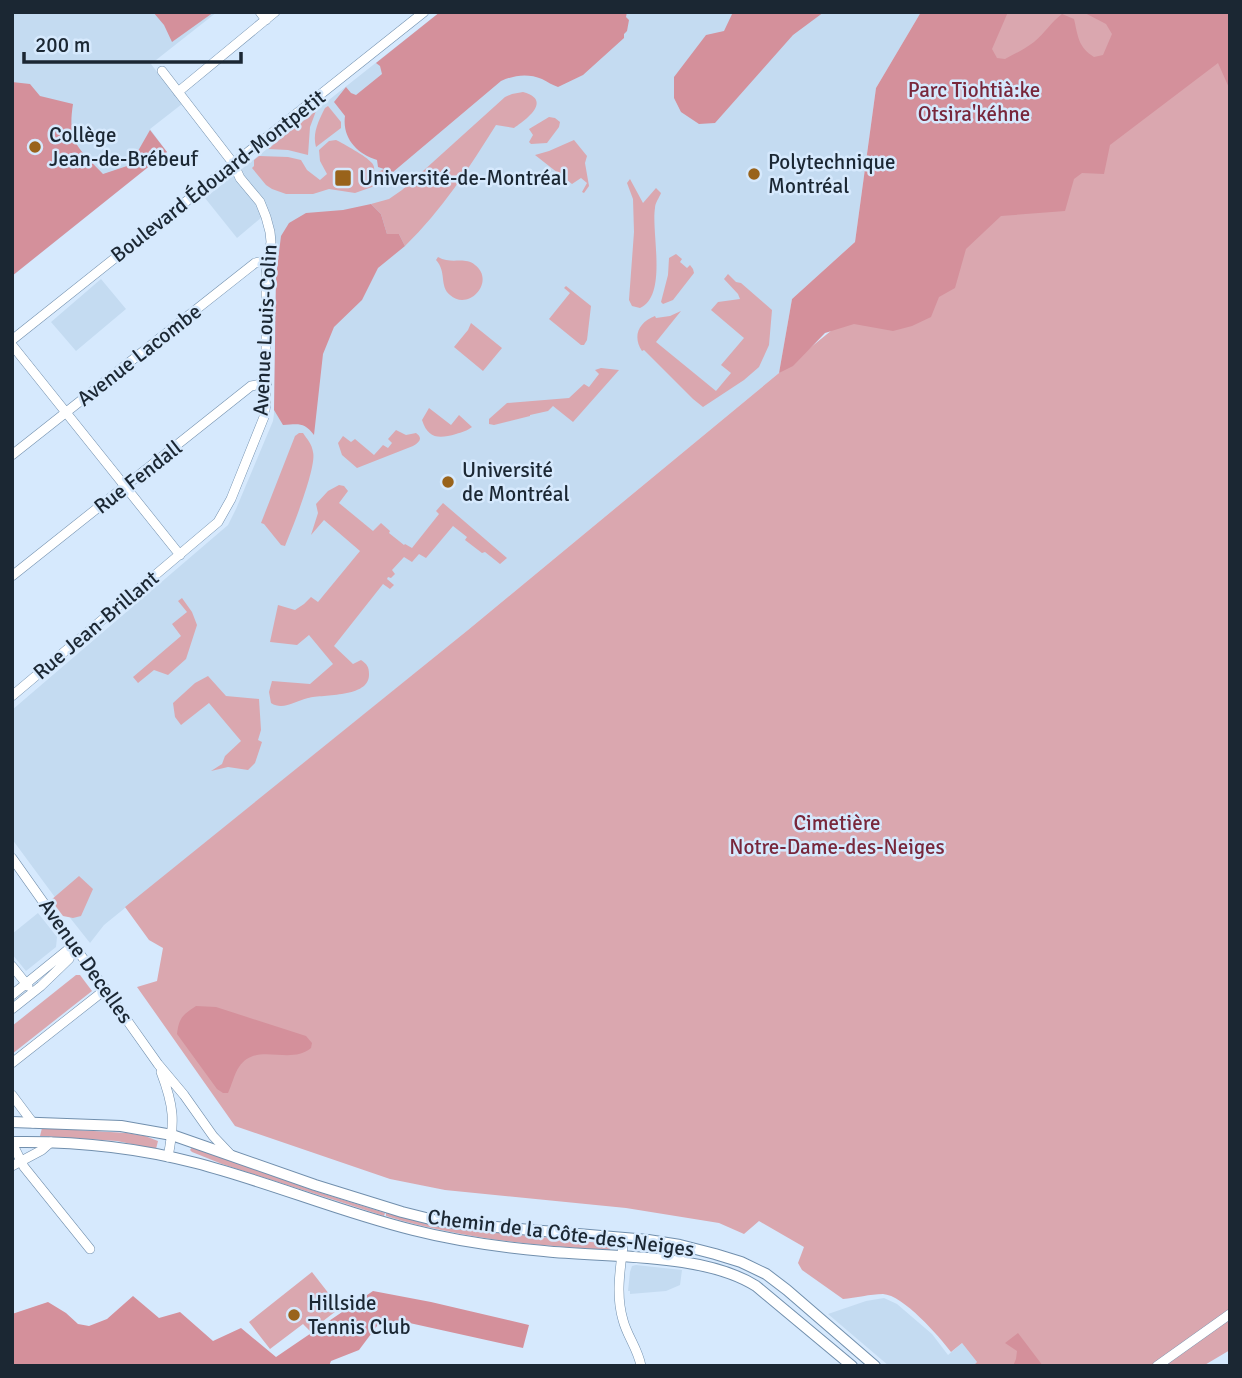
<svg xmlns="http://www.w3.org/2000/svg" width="1242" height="1378" font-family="Signika,sans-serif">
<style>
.built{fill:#c4dbf1}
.green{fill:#daa7af}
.forest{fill:#d4909b}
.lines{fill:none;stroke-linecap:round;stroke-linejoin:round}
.minor-casing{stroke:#718fad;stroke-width:10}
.major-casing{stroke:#718fad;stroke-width:12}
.minor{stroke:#fff;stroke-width:9}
.major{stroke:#fff;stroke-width:10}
.poi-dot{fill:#99631b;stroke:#d6e9fd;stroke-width:2.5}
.labels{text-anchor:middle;stroke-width:5;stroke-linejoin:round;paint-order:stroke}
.park-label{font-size:21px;fill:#78273b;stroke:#d6e9fd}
.poi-label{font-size:21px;fill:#1b2733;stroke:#d6e9fd;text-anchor:start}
.street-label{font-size:21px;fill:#1b2733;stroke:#d6e9fd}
</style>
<rect width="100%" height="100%" fill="#d6e9fd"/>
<!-- built -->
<path class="built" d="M12 12H217L151 64 182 104 150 129 167 152 12 276Z
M440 12H921L876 88 855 242 792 299 779 373 468 630 104 925 90 943 71 919 12 839V710L228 525 236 509 273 421 274 414 276 277 278 255 269 211 237 238 205 198Z
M101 279 126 309 76 351 51 322Z
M38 913 57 937 56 947 26 971 12 954V934Z
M636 1265 682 1270 680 1285 666 1291 630 1294V1291H628L630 1272 632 1266Z
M884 1298 897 1304 932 1334 948 1355 962 1343 977 1362 973 1366H952L950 1364 947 1366H889L828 1314 866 1301Z"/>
<!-- green -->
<path class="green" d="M923 12H1230V1350L1203 1366H973L977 1362 962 1343 951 1352C939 1336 903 1295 883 1294 870 1294 856 1298 843 1299L802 1270 798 1263 804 1247 759 1221 744 1234 719 1223 626 1208 445 1190 390 1179 235 1126 137 987 157 981 163 948 149 940 125 907 468 630 779 373 916 262 857 243Z
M523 92C553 100 526 120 514 128L496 125C469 168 442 210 405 246L399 234H387L381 214 371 204 389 199 402 190 505 97 512 94Z
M328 106 341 122V128L316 147C312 133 319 120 325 108Z
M316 111 310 127 308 155 288 150 268 149Z
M549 117 555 118 560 122 559 127 547 143 531 144 529 142 533 135 529 129Z
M336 140C344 144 366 156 372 163 375 167 374 169 374 174L384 169 393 172 383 181 372 187 355 193 329 189 313 194H286L272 189 266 185 252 168 254 166V160L259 156 288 157 301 160 307 170 320 180 327 174 320 161 319 150 329 141Z
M574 140 587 156 585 163 589 186 584 193 582 192 587 183 581 178 572 184 535 155 549 151Z
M630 179 643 203 656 188 661 193C659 198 655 203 655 208 651 233 668 295 640 308L632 306 629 300 634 232 633 199 627 183Z
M676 254 682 259 680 262 687 268 690 265 693 269 694 273 673 300 663 304 661 302 668 275 669 258Z
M438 257C452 265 464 256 475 265 496 281 469 312 450 295 439 286 447 272 436 260Z
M728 274 736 282 741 283 772 310 769 345 759 367 744 380 703 407 693 399 644 350 642 351C632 336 639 322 655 316L656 318 670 316 681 311 656 342 716 391 731 373 721 365 744 338 711 310 718 302 740 299 738 294 724 279Z
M566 286 591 306 587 340 584 345H581L549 319 570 293 564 288Z
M471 323 502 348 483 371 454 347 468 330Z
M601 368 619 370 573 422 553 406 548 411 530 415V416L494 425 489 424V419L507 403 569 398 584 384 589 387 599 374 595 370Z
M429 408 451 425 459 415 472 427C467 431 462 432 456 434 439 439 428 439 422 420Z
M396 430 406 435 416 433C423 438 420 442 413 446L357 468 342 455 338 443 343 436 351 442 355 439 374 455 383 445 388 448 392 443 388 439Z
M299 433H303C307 439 312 444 313 452 317 467 292 529 285 546L281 545 264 524 261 523 295 436Z
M339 485 344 486 348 491 339 503 373 531 381 523 390 531 389 533 404 545 405 544 412 548 439 514 436 511 443 503 507 558 500 564 485 552 482 553 465 540 467 537 453 526 426 558 419 554 412 562 404 557 392 570 395 574 391 578 388 577 387 579 394 585 390 589 383 584 334 646 353 664 361 660C367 664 369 667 369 674 370 698 324 694 308 698 295 701 283 711 271 703L269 692 272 681 310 684 333 664 309 635 297 645 270 642 278 605 295 610 304 604 311 597 318 602 360 551 324 520 311 535 318 513 316 504 328 491Z
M182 598 192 612 197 625 186 659 168 675 154 670 138 683 133 677 181 636 172 624 187 612 178 601Z
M208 676 226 696 259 699 261 730 258 740 262 742 255 763 248 770 228 767 211 771 222 764 225 756 241 741 209 703 181 725 175 717 173 703 195 683Z
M79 876 93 889 81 916 73 918 63 916 51 900Z
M76 975H80L92 991 12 1054V1026Z
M42 1128 127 1133 145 1136 158 1141 156 1149 117 1141 40 1136Z
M192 1147 312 1190 385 1213 384 1216 222 1164 192 1152 190 1150Z
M386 1213 423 1223 449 1228 611 1244 610 1250C535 1246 458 1238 386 1216Z
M312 1272 340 1308 310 1331 303 1324 270 1349 249 1322Z"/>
<!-- forest -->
<path class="forest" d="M153 12H214L172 42 164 25Z
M440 12H627L626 17 629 20 627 31 624 34V38L583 75 558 87C552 85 548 82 542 79 528 73 514 75 501 81L393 172 378 167 377 160C357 154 342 138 345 116L334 102 346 87 351 93 356 95 382 74 380 66 376 63Z
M733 12H824L793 35 715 123 699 124 681 112 674 98V77L706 35 724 31Z
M921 12H1008L992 49 997 58 1005 59C1014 54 1025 49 1034 42 1045 33 1051 22 1062 14L1074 19C1078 36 1078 47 1094 57L1103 55 1112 34 1106 24 1083 12H1230V90L1218 63 1110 145 1104 174 1082 173 1074 179 1065 211 1001 216 966 249 955 288 939 297 931 317 912 326 893 331 854 324 825 333 793 366 779 373 792 299 855 242 876 88Z
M12 82 30 84 40 96 73 104C67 143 78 147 103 174L130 165 150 130 167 152 12 276Z
M371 204 381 214 387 234H399L405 246 378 268 362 300 334 327 323 354 314 435C304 422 299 424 283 425L274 410 276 277 281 236 289 223 306 213 343 210Z
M196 1006 216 1007 306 1036 312 1043 311 1048C290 1066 256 1041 239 1067 234 1074 232 1085 228 1093H223L217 1089 177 1034C179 1017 183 1015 196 1006Z
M373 1291 431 1302 529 1325 523 1348 405 1322 377 1326 359 1350 331 1361 329 1366H12V1314L48 1302 66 1313 78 1324 89 1326 107 1319 133 1296 159 1318 180 1312 213 1341 241 1328 276 1357Z
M1018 1333 1043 1366H1013L1016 1359 1017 1351 1005 1343Z"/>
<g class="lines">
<defs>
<path id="minor" d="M260 12 266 20
M178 92 275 12
M12 340 424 12
M12 345 180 555
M12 455 255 263 268 260
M12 576 251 386 267 383
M12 696 218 522 231 499 264 417 266 403V274L271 242 270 232 266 217 260 202 240 178 233 163 162 71
M12 858 158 1064 184 1095 213 1136 231 1155
M12 966 28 986
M12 995 75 944
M12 1009 41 986 69 959 75 944
M12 1063 106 989
M161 1072C174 1106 175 1121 168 1157
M12 1095 33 1123
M12 1143 24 1167 90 1249
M12 1166 42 1150 51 1142
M624 1238C621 1265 615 1293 623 1320 627 1336 638 1349 641 1366
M1157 1366 1230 1314"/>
<path id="major" d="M12 1122 121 1126 172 1135 315 1185 402 1212 438 1221 473 1225 648 1240 680 1245 715 1254 741 1262 766 1274 787 1290 875 1366
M12 1142C74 1141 136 1147 196 1163 269 1182 340 1212 413 1230 456 1241 500 1247 544 1251 607 1258 702 1252 756 1286L852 1366"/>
</defs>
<!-- minor casing -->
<use href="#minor" class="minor-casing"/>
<!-- major casing -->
<use href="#major" class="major-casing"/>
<!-- minor -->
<use href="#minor" class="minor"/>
<!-- major -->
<use href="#major" class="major"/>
</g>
<!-- markers -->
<g class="poi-dot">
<circle cx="35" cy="147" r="7"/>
<circle cx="754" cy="174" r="7"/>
<rect x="334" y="169" width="18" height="18" rx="3.5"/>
<circle cx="448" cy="482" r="7"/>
<circle cx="294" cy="1315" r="7"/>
</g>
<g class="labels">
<!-- park labels -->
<g class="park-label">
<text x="974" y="97">Parc Tiohtià:ke<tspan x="974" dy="24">Otsira'kéhne</tspan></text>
<text x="837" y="830">Cimetière<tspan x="837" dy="24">Notre-Dame-des-Neiges</tspan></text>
</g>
<!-- poi labels -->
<g class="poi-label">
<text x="49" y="142">Collège<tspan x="49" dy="24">Jean-de-Brébeuf</tspan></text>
<text x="768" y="169">Polytechnique<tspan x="768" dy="24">Montréal</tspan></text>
<text x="359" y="185">Université-de-Montréal</text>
<text x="462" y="477">Université<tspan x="462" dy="24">de Montréal</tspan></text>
<text x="308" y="1310">Hillside<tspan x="308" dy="24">Tennis Club</tspan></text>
</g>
<!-- street labels -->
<g class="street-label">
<text transform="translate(218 176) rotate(-38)" y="7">Boulevard Édouard-Montpetit</text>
<text transform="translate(265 330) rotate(-87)" y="7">Avenue Louis-Colin</text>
<text transform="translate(139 355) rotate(-38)" y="7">Avenue Lacombe</text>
<text transform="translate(138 477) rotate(-38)" y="7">Rue Fendall</text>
<text transform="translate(96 625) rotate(-40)" y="7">Rue Jean-Brillant</text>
<text transform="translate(86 961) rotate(55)" y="7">Avenue Decelles</text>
<text transform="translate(561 1233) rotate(7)" y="7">Chemin de la Côte-des-Neiges</text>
</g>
</g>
<!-- border -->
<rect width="1242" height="1378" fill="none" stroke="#1b2733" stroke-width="28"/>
<!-- scale -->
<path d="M24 52v10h217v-10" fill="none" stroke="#1b2733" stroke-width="3.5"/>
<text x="35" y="52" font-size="21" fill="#1b2733" stroke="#d6e9fd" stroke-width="5" paint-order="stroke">200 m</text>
</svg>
